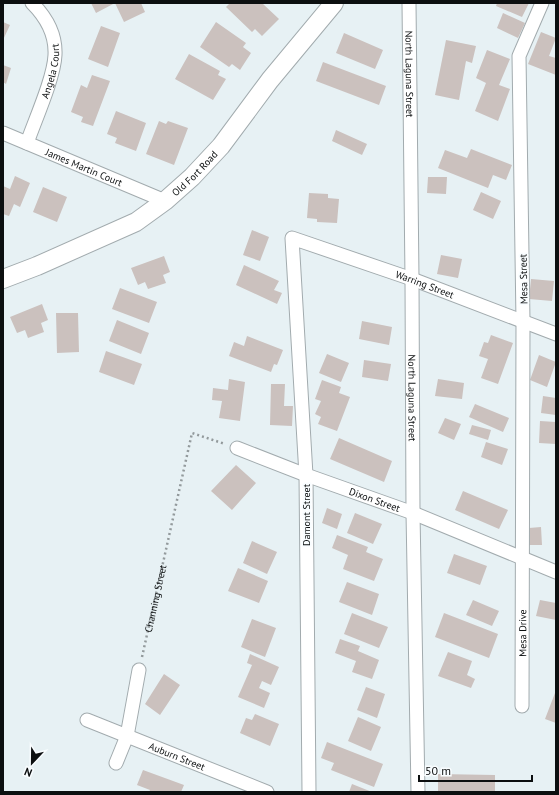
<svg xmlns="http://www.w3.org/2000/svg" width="559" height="795" font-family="'PT Sans',sans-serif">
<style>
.building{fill:#cbc1be}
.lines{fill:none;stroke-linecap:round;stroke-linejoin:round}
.street-casing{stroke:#a2abae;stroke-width:15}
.secondary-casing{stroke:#a2abae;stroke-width:20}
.path{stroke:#939a9c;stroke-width:2.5;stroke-dasharray:2 3;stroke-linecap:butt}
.street{stroke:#fff;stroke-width:13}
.secondary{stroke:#fff;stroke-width:18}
.labels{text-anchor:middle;stroke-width:3.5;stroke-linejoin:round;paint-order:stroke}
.street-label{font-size:10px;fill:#0c0f10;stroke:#f9fdff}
</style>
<rect width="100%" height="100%" fill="#e7f1f4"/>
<!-- building -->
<path class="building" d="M91 3H141L145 12 124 22 115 3 96 13Z
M230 3H262L279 19 262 36 255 29 252 32 226 7Z
M497 3H529L522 17 496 6Z
M503 13 525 23 518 38 497 28Z
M3 22 10 25 3 40Z
M216 22 246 43 243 47 251 53 240 70 232 64 229 67 200 47Z
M101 26 120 33 108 67 88 59Z
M541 32 556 38 549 56 556 58V75L528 64Z
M344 33 383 50 375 69 336 53Z
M446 40 476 46 472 63 466 61 459 100 435 95Z
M487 50 510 59 499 85 510 89 498 121 475 111 486 83 476 78Z
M189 54 220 71 218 75 226 79 213 100 175 79Z
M323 62 386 86 379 105 316 81Z
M3 65 11 68 6 84 3 82Z
M92 75 110 81 93 126 81 122 83 117 71 112 81 85 87 88Z
M116 111 146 123 136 151 115 143 117 138 107 134Z
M159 121 166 124 168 121 188 128 174 165 146 154Z
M336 130 367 144 362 155 332 141Z
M471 149 512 165 506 180 493 175 488 188 438 168 445 150 467 158Z
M15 176 30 183 20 207 14 204 9 216 3 214V186L10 189Z
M428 177H447L446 194 427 193Z
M43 187 67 197 57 222 33 212Z
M481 192 501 201 493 219 473 210Z
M309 193 328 194V198L339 199 337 223 317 222V219L307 218Z
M252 230 269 237 260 261 243 255Z
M441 255 462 259 458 278 437 274Z
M164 256 170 272 163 275 166 283 148 289 145 282 138 285 131 268Z
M244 265 279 281 274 290 282 293 277 304 236 285Z
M531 279 554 281 552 301 529 299Z
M120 288 157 302 149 323 112 309Z
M42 304 48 320 41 323 44 332 28 338 25 330 17 333 10 317Z
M56 313H78L79 352 57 353Z
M117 320 149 333 141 354 109 341Z
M362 321 392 327 389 345 359 339Z
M491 335 513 343 498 384 481 378 488 359 479 356 484 342 488 343Z
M247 336 283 350 277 365 274 364 271 372 229 356 234 342 244 346Z
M106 351 142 364 134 385 99 372Z
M327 354 349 363 341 382 319 373Z
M539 355 556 362 547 387 530 380Z
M364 360 391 364 388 381 362 377Z
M229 379 245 382 240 421 219 418 222 401 212 400 213 388 228 390Z
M438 379 464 383 462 399 435 396Z
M322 380 341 387 339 393 350 397 337 431 318 424 321 417 315 414 321 401 315 399Z
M271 384H285L284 406H293L292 426 270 425Z
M543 396 556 398V415L541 413Z
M475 404 509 418 503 432 469 417Z
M445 418 461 424 454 440 438 433Z
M540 421 556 422V444L539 443Z
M472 425 491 430 488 440 469 434Z
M339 438 392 461 384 482 330 459Z
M486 442 508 449 502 465 481 457Z
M236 465 256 483 232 510 211 491Z
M463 491 508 510 499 529 455 510Z
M327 508 342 514 337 529 322 523Z
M355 513 382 524 373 544 347 533Z
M541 527 542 545H529V528Z
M337 535 368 547 366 552 383 559 374 581 343 569 348 555 332 548Z
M252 541 277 552 267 574 243 563Z
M454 554 487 566 480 585 447 573Z
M238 568 268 581 259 603 228 591Z
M347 582 379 594 372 615 339 602Z
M473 600 499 611 492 626 466 615Z
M540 600 556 603V620L536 616Z
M352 613 388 627 379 648 344 634Z
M444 613 498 634 489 658 435 637Z
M252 619 276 628 265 657 241 647Z
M340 639 360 646 358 651 379 660 372 679 352 672 356 661 335 653Z
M448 652 472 661 467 675 475 679 471 688 438 676Z
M250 654 279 667 271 685 262 681 259 688 270 693 264 708 238 697 252 665 247 663Z
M164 674 180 685 160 715 145 704Z
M366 687 385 694 377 718 357 710Z
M555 693H556V723L545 719Z
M255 714 279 724 270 746 240 733 246 718 252 720Z
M358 717 381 727 371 751 348 741Z
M327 742 383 764 374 787 331 770 334 763 321 758Z
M143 770 184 785 181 792H149L150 790 137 785Z
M438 774 495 775V792H438Z
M352 784 372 792H349Z"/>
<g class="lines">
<defs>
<g id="street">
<path id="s2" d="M409 3 412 279 413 513 418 792"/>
<path id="s3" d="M3 133 165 201"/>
<path id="s4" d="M27 143C35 120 54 78 55 55 56 35 46 17 32 3"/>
<path id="s5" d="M237 448 306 475 413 513 556 572"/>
<path id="s6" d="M522 706 523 321 519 56 542 3"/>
<path id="s7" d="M87 720 267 792"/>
<path d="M116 763 127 736 139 670"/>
<path id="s8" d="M309 792 306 475 292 238 412 279 556 334"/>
</g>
<g id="secondary">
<path id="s9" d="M3 279 37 266 136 222 165 201 192 177 221 146 270 80 334 3"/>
</g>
</defs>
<!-- street casing -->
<use href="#street" class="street-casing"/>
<!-- secondary casing -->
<use href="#secondary" class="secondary-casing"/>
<!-- path -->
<path class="path" id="s1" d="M142 657 192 433 225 444"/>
<!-- street -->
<use href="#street" class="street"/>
<!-- secondary -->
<use href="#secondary" class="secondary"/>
</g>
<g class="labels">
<!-- street labels -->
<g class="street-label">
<text dy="4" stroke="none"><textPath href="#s4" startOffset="76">Angela Court</textPath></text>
<text dy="4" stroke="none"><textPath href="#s2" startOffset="71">North Laguna Street</textPath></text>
<text dy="4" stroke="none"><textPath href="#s3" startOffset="88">James Martin Court</textPath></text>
<text dy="4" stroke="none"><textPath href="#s9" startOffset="221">Old Fort Road</textPath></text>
<text transform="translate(523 279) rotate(-91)" y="4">Mesa Street</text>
<text dy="4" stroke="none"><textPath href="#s8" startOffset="695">Warring Street</textPath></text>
<text dy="4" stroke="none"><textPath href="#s2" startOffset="395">North Laguna Street</textPath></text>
<text dy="4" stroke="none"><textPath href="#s5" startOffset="147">Dixon Street</textPath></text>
<text transform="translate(306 515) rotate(-90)" y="4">Damont Street</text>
<text dy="4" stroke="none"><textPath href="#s1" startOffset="60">Channing Street</textPath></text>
<text dy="4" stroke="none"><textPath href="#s6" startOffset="73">Mesa Drive</textPath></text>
<text dy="4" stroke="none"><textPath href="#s7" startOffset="97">Auburn Street</textPath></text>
</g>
</g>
<!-- border -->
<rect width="559" height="795" fill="none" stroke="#0c0f10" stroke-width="8"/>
<!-- north arrow -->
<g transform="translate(32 763) rotate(202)" stroke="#f9fdff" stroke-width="3" paint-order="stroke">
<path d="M0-3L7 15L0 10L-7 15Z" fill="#0c0f10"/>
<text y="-6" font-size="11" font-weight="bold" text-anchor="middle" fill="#0c0f10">N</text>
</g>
<!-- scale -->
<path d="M419 775v6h113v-6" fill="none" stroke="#0c0f10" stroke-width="2"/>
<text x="425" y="775" font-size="12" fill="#0c0f10" stroke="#f9fdff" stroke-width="3" paint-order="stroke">50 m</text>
</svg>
